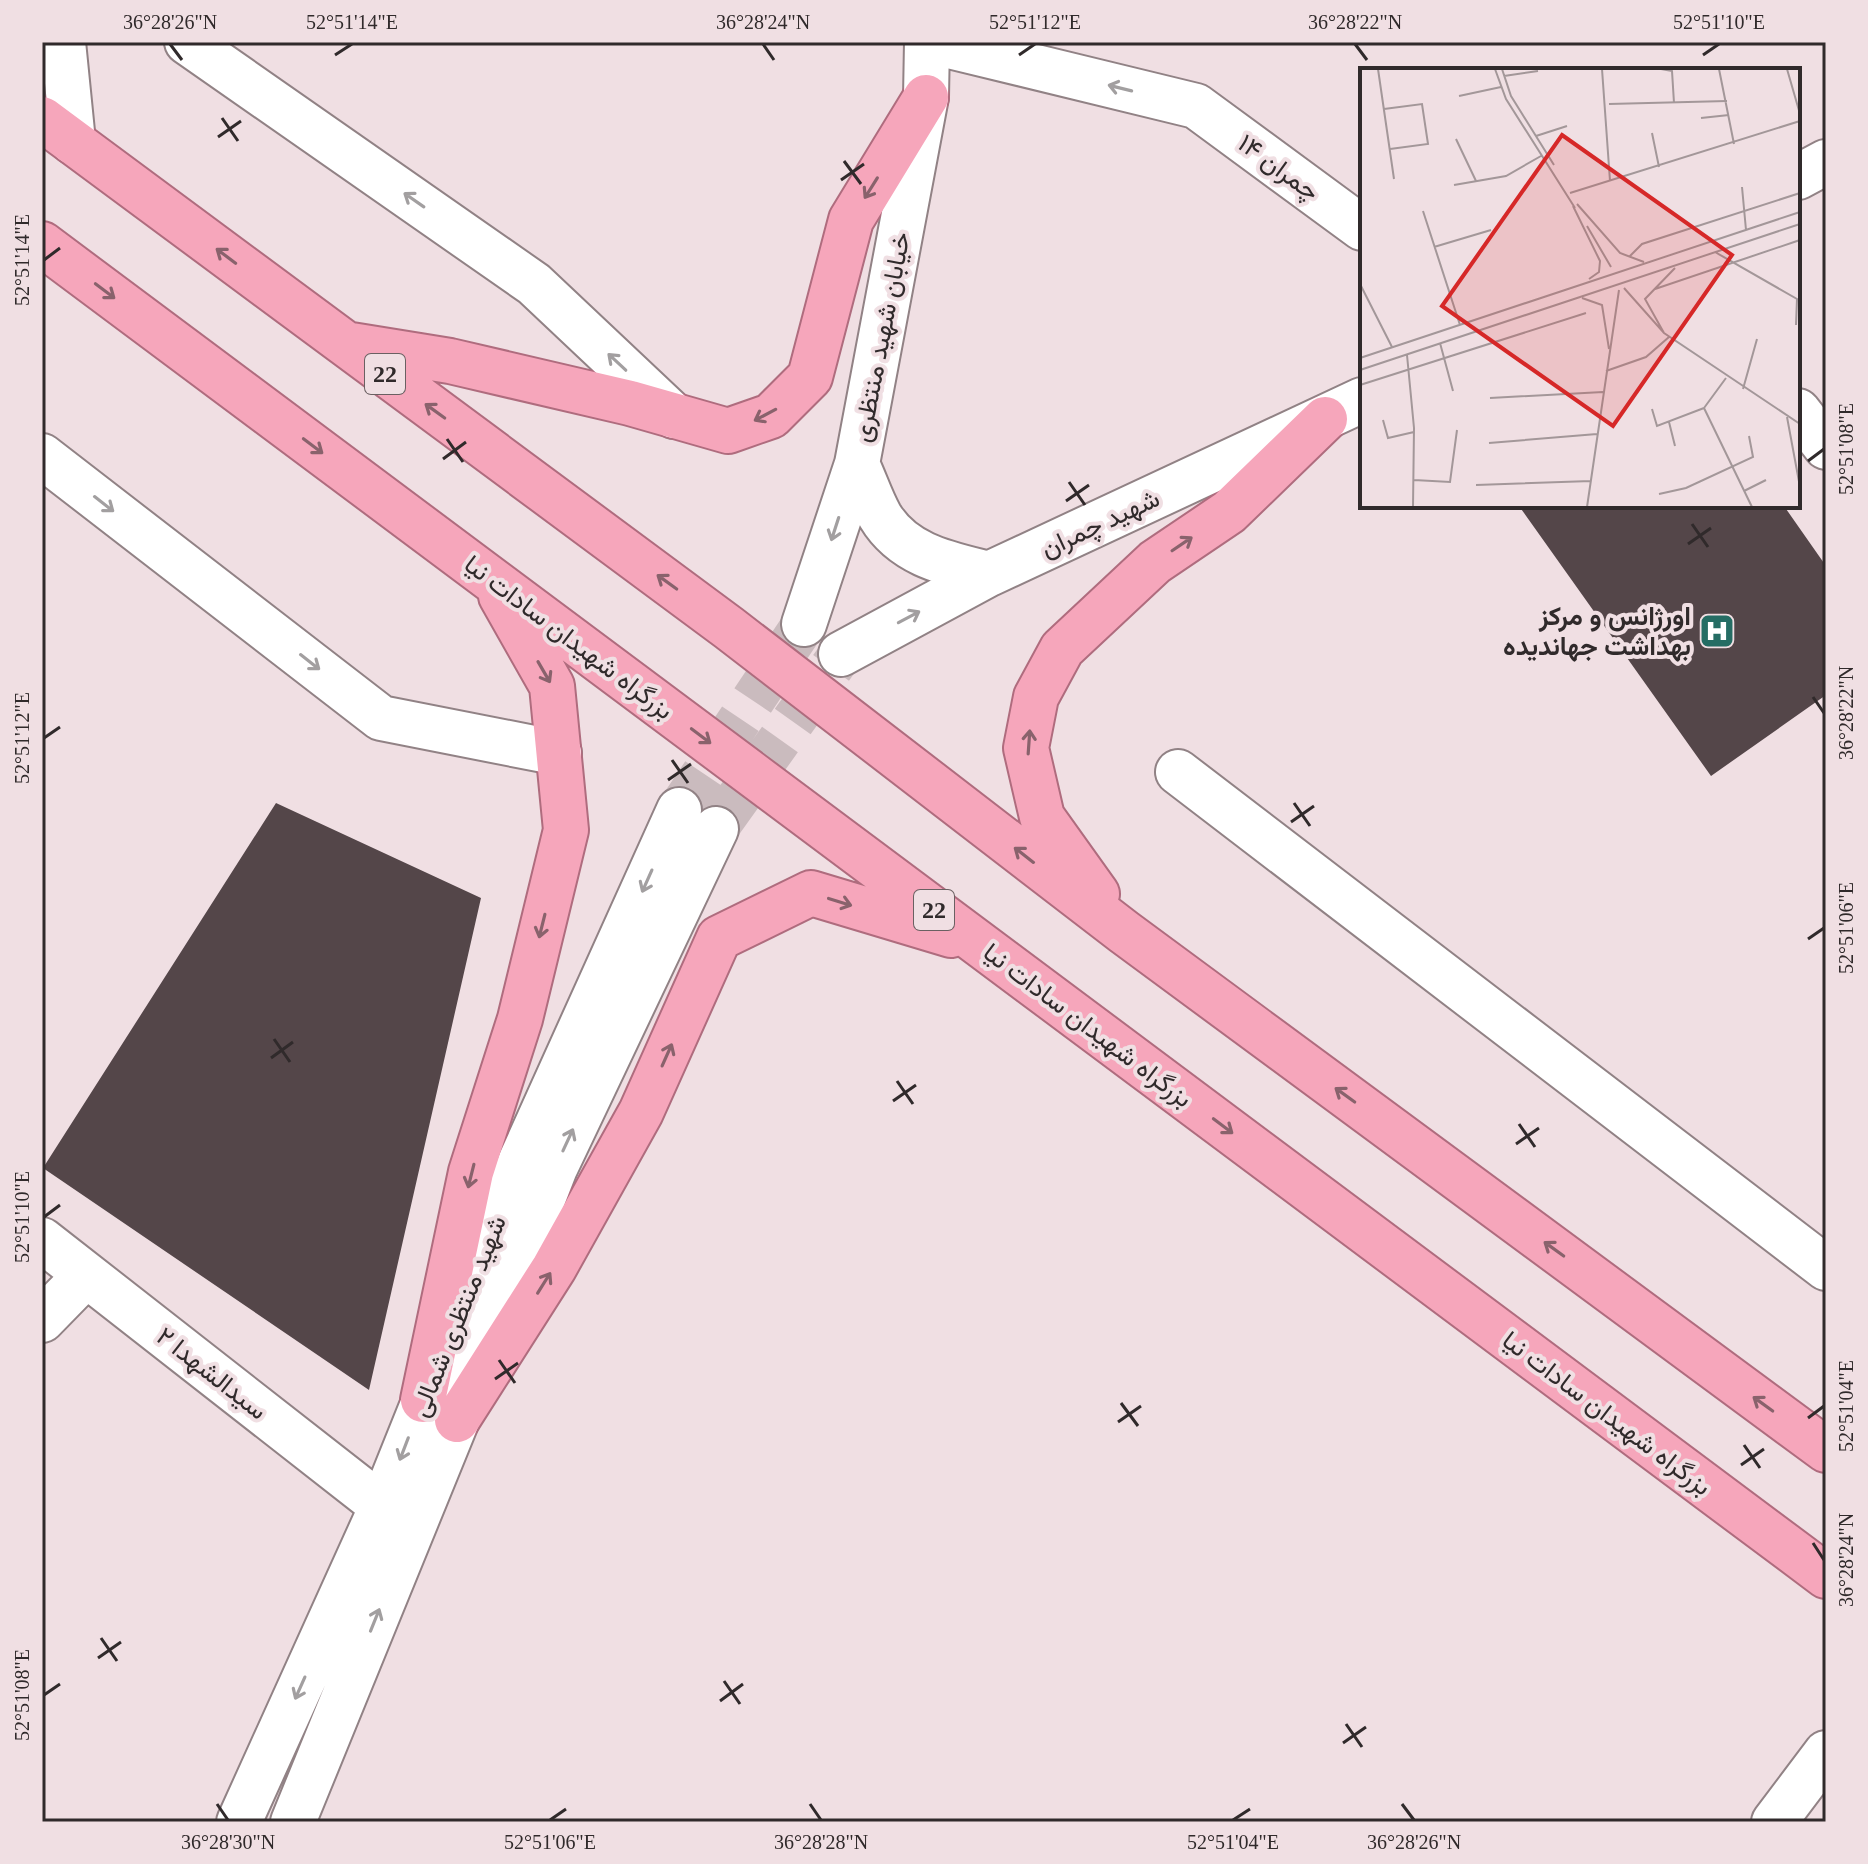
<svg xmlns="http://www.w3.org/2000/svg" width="1868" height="1864" font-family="'Times New Roman',Vazirmatn,serif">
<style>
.building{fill:#544649}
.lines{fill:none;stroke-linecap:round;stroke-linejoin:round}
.secondary-tunnel{stroke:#cabbbe;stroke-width:44;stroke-dasharray:44 22;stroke-linecap:butt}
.minor-casing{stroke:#918285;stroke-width:48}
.secondary-casing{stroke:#918285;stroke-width:48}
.trunk-casing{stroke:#af6c7e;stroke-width:48}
.minor{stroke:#fff;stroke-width:44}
.secondary{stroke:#fff;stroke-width:44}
.trunk{stroke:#f6a6bb;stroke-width:44}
.oneway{stroke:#a29fa0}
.oneway2{stroke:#89626c}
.ticks{fill:none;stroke:#302a2b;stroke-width:3}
.labels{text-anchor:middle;stroke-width:8;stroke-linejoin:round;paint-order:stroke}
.shield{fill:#f0dfe3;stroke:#6a6062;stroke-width:2}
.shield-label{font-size:24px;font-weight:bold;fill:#302a2b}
.street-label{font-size:26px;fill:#302a2b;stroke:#f0dfe3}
.poi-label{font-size:26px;font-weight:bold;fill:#302a2b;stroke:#f0dfe3;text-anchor:end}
.inset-road{fill:none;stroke:#a39799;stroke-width:2}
.view{fill:#d62828;fill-opacity:0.15;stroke:#d62828;stroke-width:4}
.inset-edge{fill:none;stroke:#302a2b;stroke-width:4}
.neatline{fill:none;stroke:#302a2b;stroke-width:3}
.ticks-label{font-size:20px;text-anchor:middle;fill:#302a2b}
</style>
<rect width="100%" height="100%" fill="#f0dfe3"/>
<!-- building -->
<path class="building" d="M1519 506H1784L1826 566V695L1711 776Z
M276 803 481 898 369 1390 43 1168Z"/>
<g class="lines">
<!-- secondary-tunnel -->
<path class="secondary-tunnel" d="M679 810 804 624
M716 829 841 654"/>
<defs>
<path id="minor" d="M63 42 73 142
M187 42 534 284 674 416
M1798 411 1826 447
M42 456 381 718 559 753
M1178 772 1826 1268
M42 1240 382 1506
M42 1320 86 1275
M1774 1822 1826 1753"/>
<path id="secondary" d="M933 42 1196 106 1362 228
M1798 177 1826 162
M857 464C865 481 871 500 880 516 904 556 949 564 989 574
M804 624 857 464 926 97 927 42
M841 654 989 574 1362 400
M239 1822 382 1506 521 1160 679 810
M293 1822 457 1420 555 1168 716 829"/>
<path id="trunk" d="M42 119 729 628 1124 932 1826 1450
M42 244 1826 1576
M351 345 450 361 630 403 728 431 771 416 810 377 851 220 926 97
M1097 894 1042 817 1026 748 1036 697 1062 649 1155 562 1229 512 1325 419
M423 1400 471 1172 520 1019 566 830 552 686 501 596
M457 1420 554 1268 641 1112 719 938 811 893 951 935"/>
</defs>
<!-- minor casing -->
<use href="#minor" class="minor-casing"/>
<!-- secondary casing -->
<use href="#secondary" class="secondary-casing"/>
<!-- trunk casing -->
<use href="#trunk" class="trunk-casing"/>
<!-- minor -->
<use href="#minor" class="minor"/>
<!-- secondary -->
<use href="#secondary" class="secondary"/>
<!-- trunk -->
<use href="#trunk" class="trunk"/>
</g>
<!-- one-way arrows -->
<defs><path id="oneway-shaft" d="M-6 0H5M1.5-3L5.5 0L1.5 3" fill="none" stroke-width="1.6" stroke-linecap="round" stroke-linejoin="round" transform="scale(2)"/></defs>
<g class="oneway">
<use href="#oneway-shaft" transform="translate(1120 88) rotate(-166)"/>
<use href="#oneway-shaft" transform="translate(414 200) rotate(-145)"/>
<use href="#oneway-shaft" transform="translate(617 362) rotate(-137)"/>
<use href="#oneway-shaft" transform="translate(104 504) rotate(38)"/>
<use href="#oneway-shaft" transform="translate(835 529) rotate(108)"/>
<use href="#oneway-shaft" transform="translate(909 617) rotate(-28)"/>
<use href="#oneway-shaft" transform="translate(310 662) rotate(38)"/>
<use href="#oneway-shaft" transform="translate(647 881) rotate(114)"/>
<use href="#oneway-shaft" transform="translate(568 1140) rotate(-65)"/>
<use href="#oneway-shaft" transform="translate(404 1449) rotate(111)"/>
<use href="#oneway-shaft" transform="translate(375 1620) rotate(-68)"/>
<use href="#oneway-shaft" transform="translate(300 1688) rotate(114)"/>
</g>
<g class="oneway2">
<use href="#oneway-shaft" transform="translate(871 188) rotate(122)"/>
<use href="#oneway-shaft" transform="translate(226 256) rotate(-143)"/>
<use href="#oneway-shaft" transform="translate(105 291) rotate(37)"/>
<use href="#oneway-shaft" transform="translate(435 411) rotate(-144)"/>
<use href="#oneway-shaft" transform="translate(765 415) rotate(152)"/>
<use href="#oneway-shaft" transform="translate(313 446) rotate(37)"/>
<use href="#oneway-shaft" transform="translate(1182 544) rotate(-34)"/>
<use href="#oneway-shaft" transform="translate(667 582) rotate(-144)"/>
<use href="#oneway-shaft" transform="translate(544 672) rotate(60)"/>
<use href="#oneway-shaft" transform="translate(701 736) rotate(37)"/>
<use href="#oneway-shaft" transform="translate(1029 742) rotate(-86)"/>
<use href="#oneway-shaft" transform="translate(1024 855) rotate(-142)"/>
<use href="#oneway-shaft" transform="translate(840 902) rotate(17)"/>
<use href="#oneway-shaft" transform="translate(542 926) rotate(104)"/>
<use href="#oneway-shaft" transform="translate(667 1055) rotate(-66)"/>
<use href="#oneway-shaft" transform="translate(1345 1095) rotate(-144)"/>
<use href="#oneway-shaft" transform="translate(1223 1126) rotate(37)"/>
<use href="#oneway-shaft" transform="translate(471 1176) rotate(104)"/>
<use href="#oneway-shaft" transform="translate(1554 1249) rotate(-144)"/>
<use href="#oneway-shaft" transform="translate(544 1283) rotate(-58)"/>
<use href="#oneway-shaft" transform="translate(1763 1404) rotate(-144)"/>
</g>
<!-- ticks -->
<path class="ticks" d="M170 44 182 60M763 44 774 60M1355 44 1367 60M335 55 352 44M1019 55 1035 44M1703 55 1719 44M222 118 238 141M218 137 241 121M844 161 861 184M841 180 864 164M44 260 60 248M447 439 463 462M443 459 466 442M1808 461 1824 449M1069 482 1085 505M1066 501 1089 485M1692 524 1708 547M1688 544 1711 528M1813 697 1824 713M44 738 60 727M672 760 688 783M668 780 691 764M1294 803 1310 826M1291 822 1314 806M1808 939 1824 928M274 1039 290 1062M271 1058 293 1042M897 1081 913 1104M893 1101 916 1085M1519 1124 1535 1147M1516 1144 1539 1128M44 1217 60 1205M499 1360 515 1383M495 1379 518 1363M1121 1403 1138 1426M1808 1418 1824 1406M1118 1422 1141 1406M1744 1445 1760 1468M1741 1465 1764 1449M1813 1543 1824 1560M101 1638 117 1661M98 1658 121 1642M724 1681 740 1704M44 1695 60 1684M720 1701 743 1684M1346 1724 1362 1747M1343 1743 1366 1727M217 1804 228 1820M810 1804 821 1820M1402 1804 1414 1820M550 1820 566 1809M1233 1820 1250 1809"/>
<!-- icons -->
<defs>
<symbol id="hospital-square" viewBox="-11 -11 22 22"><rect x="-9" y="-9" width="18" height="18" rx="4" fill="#256d64" stroke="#f0dfe3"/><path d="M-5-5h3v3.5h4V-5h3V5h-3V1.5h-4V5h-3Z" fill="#fff"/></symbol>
</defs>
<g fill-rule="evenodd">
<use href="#hospital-square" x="1697" y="611" width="40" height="40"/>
</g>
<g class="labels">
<!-- shield labels -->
<g class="shield">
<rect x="365" y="354" width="40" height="40" rx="6"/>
<rect x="914" y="890" width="40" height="40" rx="6"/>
</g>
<g class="shield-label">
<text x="385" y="382">22</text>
<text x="934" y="918">22</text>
</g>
<!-- street labels -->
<g class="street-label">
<text transform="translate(1279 167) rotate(36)" y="9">چمران ۱۴</text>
<text transform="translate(881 337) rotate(-79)" y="9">خیابان شهید منتظری</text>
<text transform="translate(1100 523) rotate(-25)" y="9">شهید چمران</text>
<text transform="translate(569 637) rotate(37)" y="9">بزرگراه شهیدان سادات نیا</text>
<text transform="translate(1088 1025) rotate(37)" y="9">بزرگراه شهیدان سادات نیا</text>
<text transform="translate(458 1316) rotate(-68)" y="9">شهید منتظری شمالی</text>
<text transform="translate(212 1373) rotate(38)" y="9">سیدالشهدا ۲</text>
<text transform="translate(1607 1413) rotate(37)" y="9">بزرگراه شهیدان سادات نیا</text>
</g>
<!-- poi labels -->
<g class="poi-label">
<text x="1691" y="625">اورژانس و مرکز<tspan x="1691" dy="30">بهداشت جهاندیده</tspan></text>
</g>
</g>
<!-- overview -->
<g transform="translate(1360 68)">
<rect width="440" height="440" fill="#f0dfe3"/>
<path class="inset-road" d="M18 1 34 111M135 1 146 31 215 140M142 1 151 28 194 97M242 1 250 113M301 1 312 3 314 35M359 1 374 76M427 1 440 46M144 8 178 3M99 28 141 19M249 36 367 33M24 41 62 36 68 76 30 81M341 50 369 47M292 65 299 99M176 68 207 58M96 71 116 113M94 117 146 108 181 88M382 119 386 162M210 125 440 53M217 136 260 185 284 194M213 138 240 193 239 204 229 211M63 143 100 257M227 158 251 199M74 179 131 162M355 184 437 231 436 257M269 189 282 176 440 125M0 216 32 279M264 220 304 265 440 356M295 221 440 172M222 230 242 237 249 281M304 265 285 231 315 200M80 275 93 323M47 287 54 360 53 439M0 290 440 144M0 302 440 156M246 303 286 289 309 269M366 310 344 340 392 439M0 317 226 245M383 321 397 271M130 330 243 324M292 341 297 358 344 340M427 349 440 419M23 352 28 370 54 364M309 354 315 378M129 375 237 366M54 412 90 414 97 362M116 417 231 413M384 423 406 412M299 426 326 420 393 389 389 368M227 439 259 222"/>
<path class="view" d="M202 67 372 187 253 358 82 238Z"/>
<rect width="440" height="440" class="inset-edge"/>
</g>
<!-- border -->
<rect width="1868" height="1864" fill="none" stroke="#f0dfe3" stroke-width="88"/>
<rect x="44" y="44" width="1780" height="1776" class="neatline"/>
<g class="ticks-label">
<text x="170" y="29">36°28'26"N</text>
<text x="352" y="29">52°51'14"E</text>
<text x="763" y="29">36°28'24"N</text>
<text x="1035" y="29">52°51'12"E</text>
<text x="1355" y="29">36°28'22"N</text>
<text x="1719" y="29">52°51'10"E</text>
<text transform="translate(22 260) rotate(-90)" y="7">52°51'14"E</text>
<text transform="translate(1846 449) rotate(-90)" y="7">52°51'08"E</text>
<text transform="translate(1846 713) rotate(-90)" y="7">36°28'22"N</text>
<text transform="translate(22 738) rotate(-90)" y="7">52°51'12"E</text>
<text transform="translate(1846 928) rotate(-90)" y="7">52°51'06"E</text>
<text transform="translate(22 1217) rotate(-90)" y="7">52°51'10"E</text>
<text transform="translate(1846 1406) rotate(-90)" y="7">52°51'04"E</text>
<text transform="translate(1846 1560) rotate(-90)" y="7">36°28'24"N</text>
<text transform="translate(22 1695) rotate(-90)" y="7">52°51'08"E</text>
<text x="228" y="1849">36°28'30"N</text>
<text x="550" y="1849">52°51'06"E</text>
<text x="821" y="1849">36°28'28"N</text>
<text x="1233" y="1849">52°51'04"E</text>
<text x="1414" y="1849">36°28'26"N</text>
</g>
</svg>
